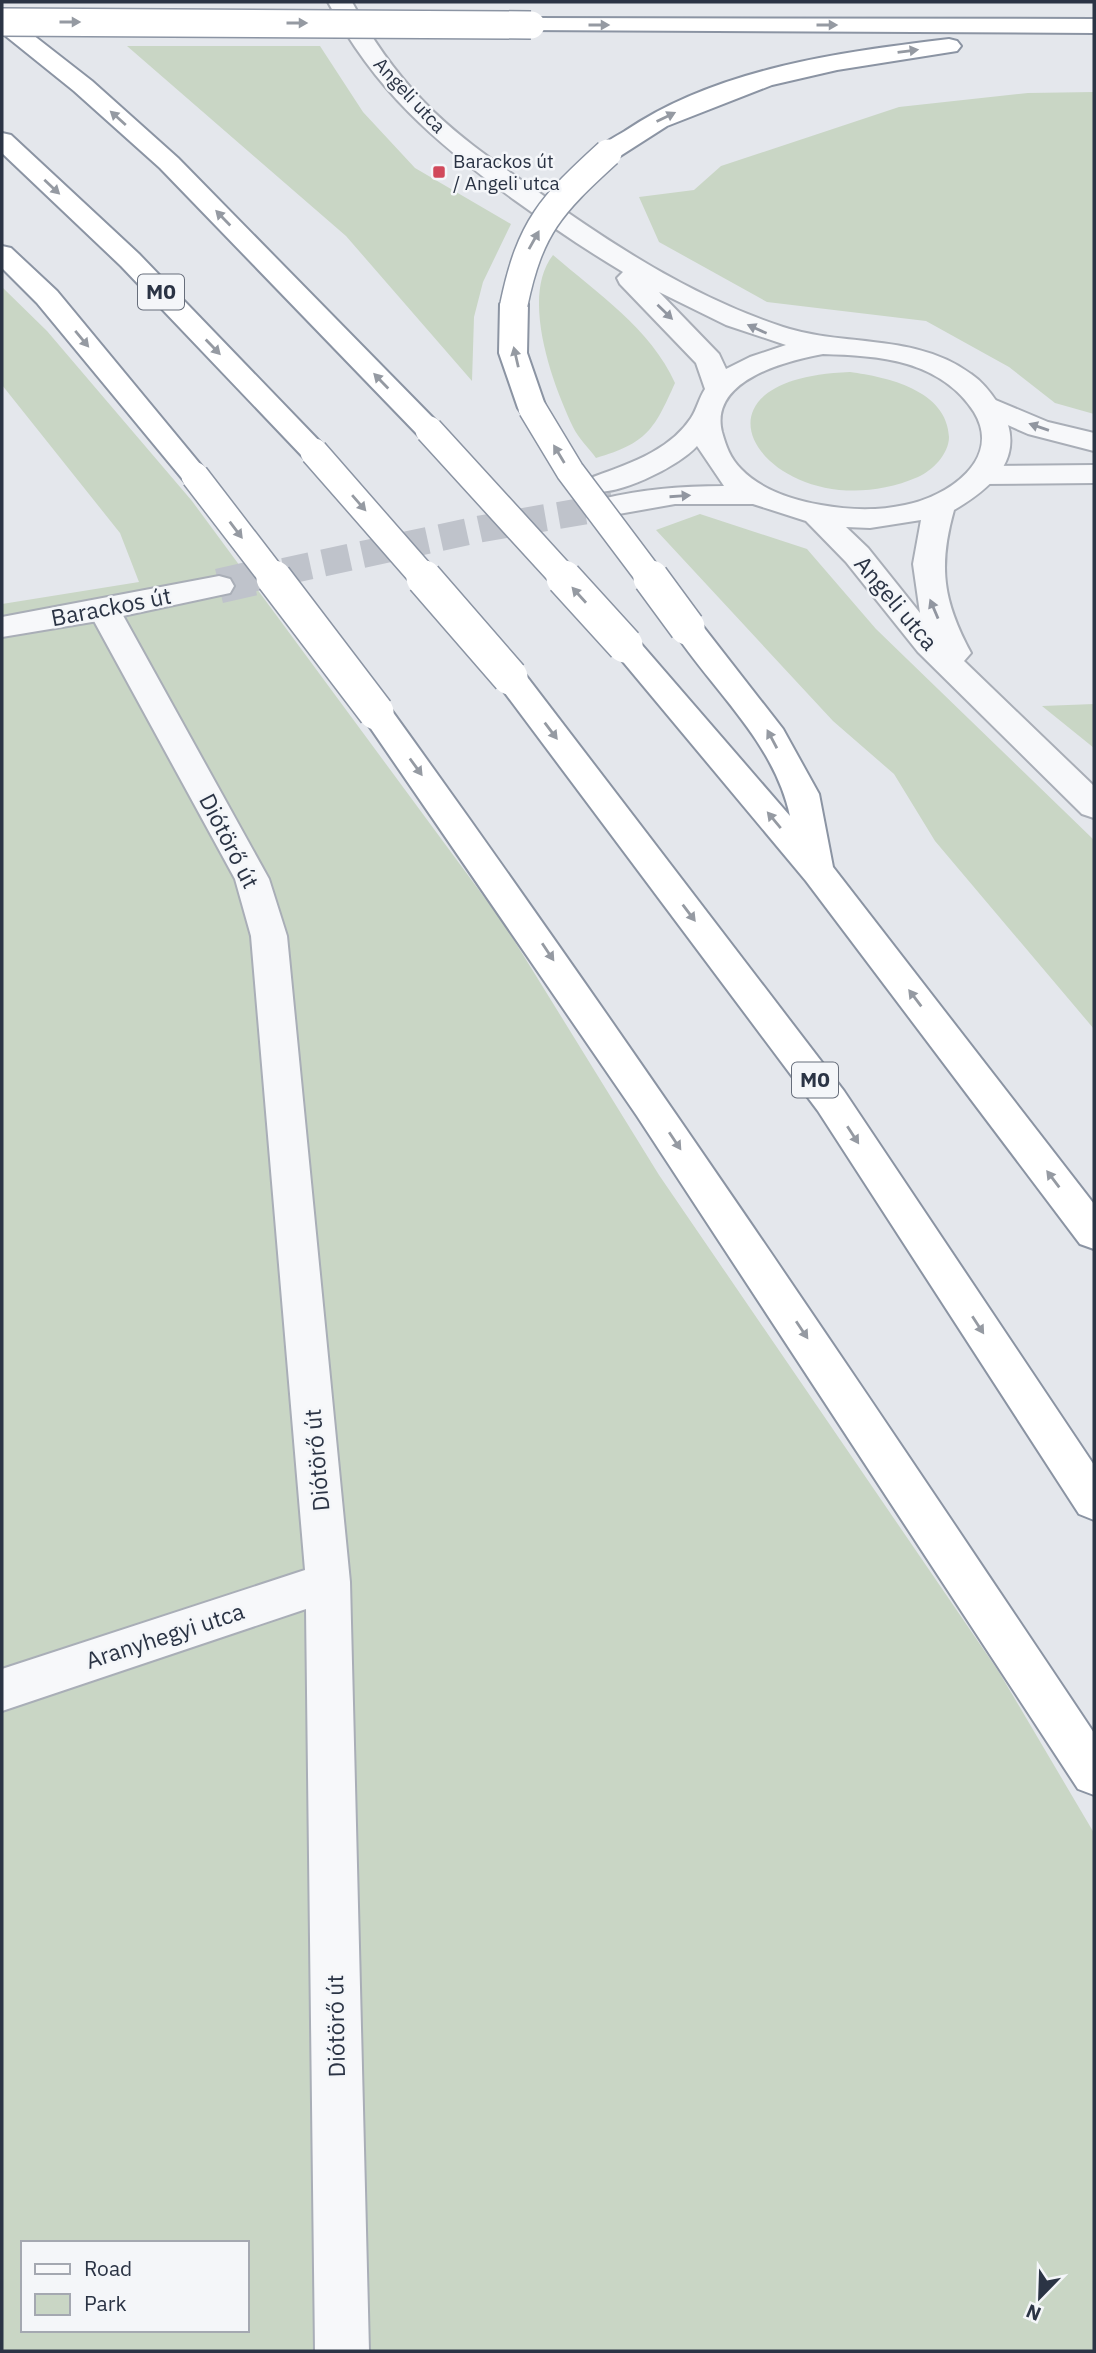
<svg xmlns="http://www.w3.org/2000/svg" width="1096" height="2353" font-family="'IBM Plex Sans',sans-serif">
<style>
.green{fill:#c9d6c5;fill-rule:evenodd}
.lines{fill:none;stroke-linecap:round;stroke-linejoin:round}
.tertiary-tunnel-far1{stroke:#bfc3cb;stroke-width:27;stroke-dasharray:27 13;stroke-linecap:butt}
.tertiary-tunnel{stroke:#bfc3cb;stroke-width:35;stroke-dasharray:35 18;stroke-linecap:butt}
.minor-casing{stroke:#a9aeb7;stroke-width:4}
.tertiary-casing{stroke:#a9aeb7;stroke-width:4}
.trunk-casing{stroke:#8b94a3;stroke-width:4}
.motorway-casing{stroke:#8b94a3;stroke-width:4}
.minor{fill:#f7f8fa;fill-rule:evenodd}
.tertiary{fill:#f7f8fa;fill-rule:evenodd}
.trunk{fill:#fff;fill-rule:evenodd}
.motorway{fill:#fff;fill-rule:evenodd}
.trunk-bridge-far1-casing{stroke:#8b94a3;stroke-width:30;stroke-linecap:butt}
.trunk-bridge-casing{stroke:#8b94a3;stroke-width:38;stroke-linecap:butt}
.motorway-bridge-casing{stroke:#8b94a3;stroke-width:30;stroke-linecap:butt}
.trunk-bridge-far1{stroke:#fff;stroke-width:27}
.trunk-bridge{stroke:#fff;stroke-width:35}
.motorway-bridge{stroke:#fff;stroke-width:27}
.oneway{fill:#959aa2}
.oneway2{fill:#9196a0}
.poi-dot{fill:#d1495b;stroke:#f4f6f9;stroke-width:2.5}
.labels{text-anchor:middle;stroke-width:5;stroke-linejoin:round;paint-order:stroke}
.far-street-label{font-size:19px;fill:#2b3445;stroke:#f4f6f9}
.far-poi-label{font-size:19px;fill:#2b3445;stroke:#f4f6f9;text-anchor:start}
.shield{fill:#f4f6f9;stroke:#676e7b;stroke-width:2}
.shield-label{font-size:21px;font-weight:bold;fill:#2b3445}
.street-label{font-size:23px;fill:#2b3445;stroke:#f4f6f9}
</style>
<rect width="100%" height="100%" fill="#e4e7ec"/>
<!-- green -->
<path class="green" d="M127 46H320L363 112 415 168 511 224 483 282 474 317 472 381 346 236Z
M1094 92V414L1055 403 1009 367 926 321 767 302 659 242 639 197 694 190 721 166 899 107 1028 93Z
M553 255C597 293 651 329 675 383 654 430 647 443 596 458 589 448 578 438 573 427 553 385 520 297 553 255Z
M2 287 47 331 192 501 504 924 659 1175 999 1672 1094 1833V2351H2V604L139 582 120 533 2 385ZM23 2243H247V2330H23Z
M850 372C887 377 947 390 949 437 949 454 932 471 918 477 779 537 658 379 850 372Z
M700 514 807 549 876 629 1094 840V1029L935 841 894 774 833 721 656 530Z
M1094 704V748L1042 706Z"/>
<g class="lines">
<!-- tertiary-tunnel-far1 -->
<path class="tertiary-tunnel-far1" d="M245 580 480 529 613 506"/>
<!-- tertiary-tunnel -->
<path class="tertiary-tunnel" d="M219 586 254 578"/>
<defs>
<path id="minor" d="M986 396 1048 422 1094 433V451L1028 434 976 411 972 405 976 399Z
M1094 465V483L983 484 973 481 968 475 973 469 983 466Z
M104 600 115 603 120 610 269 879 287 936 350 1582 369 2351H315L306 1609 2 1711V1669L305 1570 251 936 235 879 88 610 93 603Z"/>
<path id="tertiary" d="M328 2H352C371 38 394 71 422 100 455 135 495 162 534 189 611 244 692 297 783 327 844 347 916 333 971 374 983 382 991 393 999 405 1029 454 995 486 954 510 938 567 943 601 971 653L964 661 1094 786V818L1082 814 918 652 846 562 806 521 753 504H675L613 515 602 513 598 506 602 499C643 489 683 486 724 486L697 446C678 467 615 498 588 491L583 485 588 479C624 465 668 453 691 418 697 409 699 398 705 389L696 363 620 284 617 278 623 272C586 250 551 226 516 201 436 143 375 91 328 2ZM659 292 726 325 786 345 750 357 726 369 719 354ZM823 354C851 355 880 356 907 364 934 372 959 388 974 412 1003 460 947 497 905 505 878 511 848 510 821 505 793 500 761 490 741 469 730 458 726 446 722 432 709 380 786 361 823 354ZM921 520 913 564 920 613 868 548 846 527 870 528Z
M219 576 230 579 234 586 230 593 104 620 2 637V617Z"/>
<path id="trunk" d="M2 15 10 17 92 81 178 158 439 424 443 430 439 436 429 439 419 436 160 168 74 91 2 33Z
M2 133 11 135 139 254 324 446 329 452 324 458 314 461 304 458 121 266 2 153Z
M2 246 11 248 57 291 205 470 210 476 205 482 195 485 185 482 37 303 2 268Z
M687 617 698 620 783 729 819 794 833 867 1094 1204V1249L1080 1244 806 881 609 645 614 638 625 635 636 638 790 816C774 741 711 689 671 627L676 620Z
M510 666 521 669 844 1091 1094 1465V1520L1079 1514 818 1111 499 685 494 677 499 669Z
M376 701 387 704C631 1042 863 1387 1094 1733V1795L1078 1789 637 1116 365 720 360 712 365 704Z"/>
<path id="motorway" d="M531 18 1094 19V33L523 30 519 25 523 20Z
M949 39 957 41 961 46 957 51 837 70 772 85 667 126 617 158H599L595 153C602 143 615 137 625 131 718 68 841 52 949 39Z
M514 296 524 298 528 304 527 353 546 408 542 414 532 417 522 414 518 408 499 353 500 304 504 298Z"/>
</defs>
<!-- minor casing -->
<use href="#minor" class="minor-casing"/>
<!-- tertiary casing -->
<use href="#tertiary" class="tertiary-casing"/>
<!-- trunk casing -->
<use href="#trunk" class="trunk-casing"/>
<!-- motorway casing -->
<use href="#motorway" class="motorway-casing"/>
<!-- minor -->
<use href="#minor" class="minor"/>
<!-- tertiary -->
<use href="#tertiary" class="tertiary"/>
<!-- trunk -->
<use href="#trunk" class="trunk"/>
<!-- motorway -->
<use href="#motorway" class="motorway"/>
<defs>
<path id="trunk-bridge-far1" d="M532 408 570 471 652 580
M429 430 566 580
M314 452 426 580
M195 476 275 580"/>
<path id="trunk-bridge" d="M274 578 376 712
M424 578 510 677
M564 578 625 645
M651 578 687 627"/>
<path id="motorway-bridge" d="M2 22 531 25
M514 304C530 227 551 205 608 153"/>
</defs>
<!-- trunk-bridge-far1 casing -->
<use href="#trunk-bridge-far1" class="trunk-bridge-far1-casing"/>
<!-- trunk-bridge casing -->
<use href="#trunk-bridge" class="trunk-bridge-casing"/>
<!-- motorway-bridge casing -->
<use href="#motorway-bridge" class="motorway-bridge-casing"/>
<!-- trunk-bridge-far1 -->
<use href="#trunk-bridge-far1" class="trunk-bridge-far1"/>
<!-- trunk-bridge -->
<use href="#trunk-bridge" class="trunk-bridge"/>
<!-- motorway-bridge -->
<use href="#motorway-bridge" class="motorway-bridge"/>
</g>
<!-- one-way arrows -->
<defs><path id="oneway-solid" d="M-6-.8H1V-3.2L6.5 0L1 3.2V.8H-6Z" transform="scale(1.75)"/></defs>
<g class="oneway">
<use href="#oneway-solid" transform="translate(70 22)"/>
<use href="#oneway-solid" transform="translate(297 23)"/>
<use href="#oneway-solid" transform="translate(599 25)"/>
<use href="#oneway-solid" transform="translate(827 25)"/>
<use href="#oneway-solid" transform="translate(908 51) rotate(-7)"/>
<use href="#oneway-solid" transform="translate(666 117) rotate(-26)"/>
<use href="#oneway-solid" transform="translate(118 118) rotate(-138)"/>
<use href="#oneway-solid" transform="translate(52 187) rotate(43)"/>
<use href="#oneway-solid" transform="translate(223 218) rotate(-134)"/>
<use href="#oneway-solid" transform="translate(534 240) rotate(-61)"/>
<use href="#oneway-solid" transform="translate(82 339) rotate(50)"/>
<use href="#oneway-solid" transform="translate(213 347) rotate(46)"/>
<use href="#oneway-solid" transform="translate(516 357) rotate(-103)"/>
<use href="#oneway-solid" transform="translate(381 381) rotate(-134)"/>
<use href="#oneway-solid" transform="translate(559 454) rotate(-121)"/>
<use href="#oneway-solid" transform="translate(359 503) rotate(49)"/>
<use href="#oneway-solid" transform="translate(236 530) rotate(53)"/>
<use href="#oneway-solid" transform="translate(579 595) rotate(-132)"/>
<use href="#oneway-solid" transform="translate(551 731) rotate(53)"/>
<use href="#oneway-solid" transform="translate(772 739) rotate(-118)"/>
<use href="#oneway-solid" transform="translate(416 767) rotate(54)"/>
<use href="#oneway-solid" transform="translate(774 820) rotate(-130)"/>
<use href="#oneway-solid" transform="translate(689 913) rotate(53)"/>
<use href="#oneway-solid" transform="translate(548 952) rotate(56)"/>
<use href="#oneway-solid" transform="translate(915 998) rotate(-127)"/>
<use href="#oneway-solid" transform="translate(853 1135) rotate(57)"/>
<use href="#oneway-solid" transform="translate(675 1141) rotate(56)"/>
<use href="#oneway-solid" transform="translate(1053 1179) rotate(-127)"/>
<use href="#oneway-solid" transform="translate(978 1325) rotate(57)"/>
<use href="#oneway-solid" transform="translate(802 1330) rotate(56)"/>
</g>
<g class="oneway2">
<use href="#oneway-solid" transform="translate(665 312) rotate(44)"/>
<use href="#oneway-solid" transform="translate(757 329) rotate(-156)"/>
<use href="#oneway-solid" transform="translate(1039 427) rotate(-161)"/>
<use href="#oneway-solid" transform="translate(680 496) rotate(-4)"/>
<use href="#oneway-solid" transform="translate(934 609) rotate(-113)"/>
</g>
<!-- markers -->
<rect class="poi-dot" x="432" y="165" width="14" height="14" rx="3.5"/>
<g class="labels">
<!-- far-street labels -->
<g class="far-street-label">
<text transform="translate(410 95) rotate(47)" y="7">Angeli utca</text>
</g>
<!-- far-poi labels -->
<g class="far-poi-label">
<text x="453" y="168">Barackos út<tspan x="453" dy="22">/ Angeli utca</tspan></text>
</g>
<!-- shield labels -->
<g class="shield">
<rect x="138" y="274.5" width="46" height="35" rx="5"/>
<rect x="792" y="1062.5" width="46" height="35" rx="5"/>
</g>
<g class="shield-label">
<text x="161" y="299">M0</text>
<text x="815" y="1087">M0</text>
</g>
<!-- street labels -->
<g class="street-label">
<text transform="translate(896 603) rotate(50)" y="8">Angeli utca</text>
<text transform="translate(111 607) rotate(-11)" y="8">Barackos út</text>
<text transform="translate(229 841) rotate(63)" y="8">Diótörő út</text>
<text transform="translate(317 1460) rotate(-95)" y="8">Diótörő út</text>
<text transform="translate(165 1636) rotate(-18)" y="8">Aranyhegyi utca</text>
<text transform="translate(336 2026) rotate(-91)" y="8">Diótörő út</text>
</g>
</g>
<!-- border -->
<rect width="1096" height="2353" fill="none" stroke="#2b3445" stroke-width="7"/>
<!-- legend -->
<rect x="21" y="2241" width="228" height="91" fill="#f4f6f9" stroke="#a4a8b1" stroke-width="2"/>
<rect x="35" y="2264" width="35" height="10" fill="#f7f8fa" stroke="#a4a8b1" stroke-width="2"/>
<text x="84" y="2276" font-size="21" fill="#2b3445">Road</text>
<rect x="35" y="2294" width="35" height="21" fill="#c9d6c5" stroke="#a4a8b1" stroke-width="2"/>
<text x="84" y="2311" font-size="21" fill="#2b3445">Park</text>
<!-- north arrow -->
<g transform="translate(1040 2297) rotate(203)" stroke="#f4f6f9" stroke-width="5" paint-order="stroke">
<path d="M0-5L12 26L0 18L-12 26Z" fill="#2b3445"/>
<text y="-10" font-size="19" font-weight="bold" text-anchor="middle" fill="#2b3445">N</text>
</g>
</svg>
